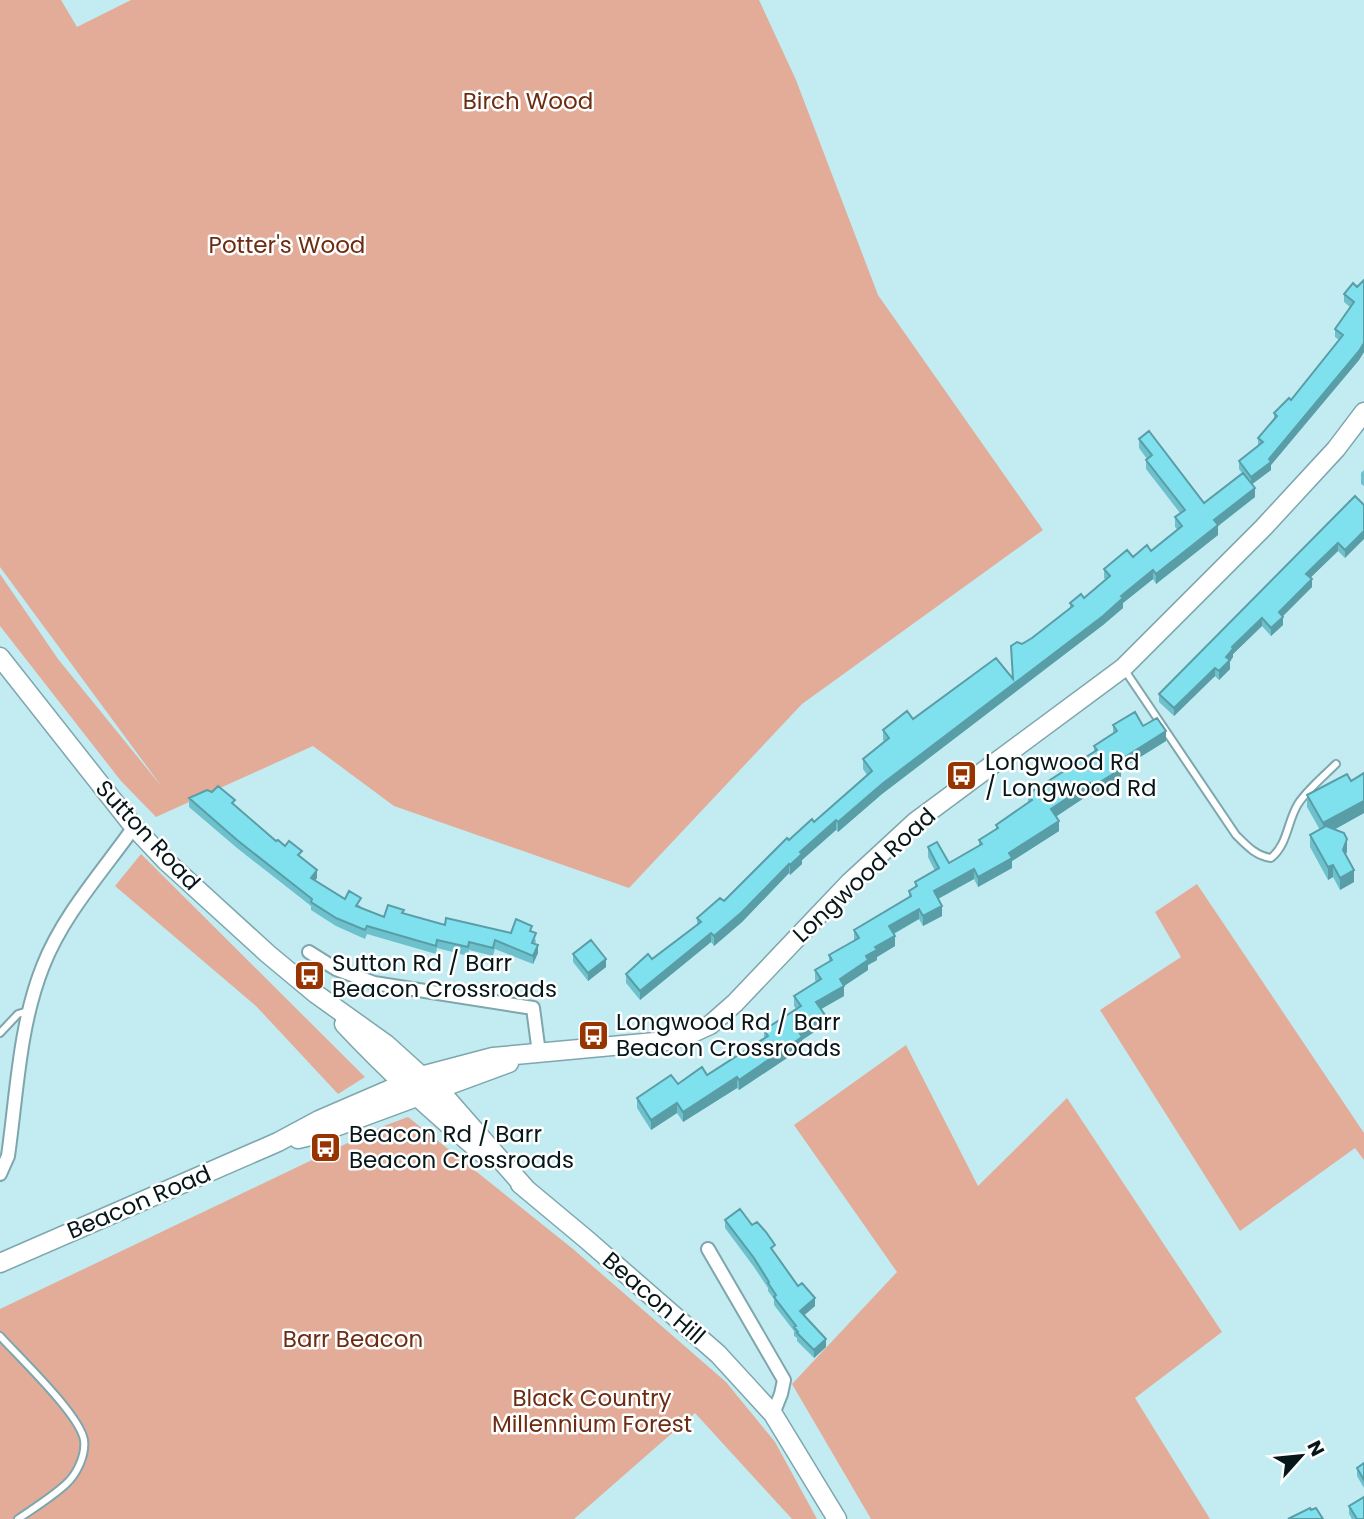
<svg xmlns="http://www.w3.org/2000/svg" width="1364" height="1519" font-family="Poppins,sans-serif">
<style>
.green{fill:#e2ac99}
.lines{fill:none;stroke-linecap:round;stroke-linejoin:round}
.lane-casing{stroke:#7ea6ac;stroke-width:10}
.street-casing{stroke:#7ea6ac;stroke-width:16}
.secondary-casing{stroke:#7ea6ac;stroke-width:21}
.lane{stroke:#fff;stroke-width:6}
.street{stroke:#fff;stroke-width:12}
.secondary{stroke:#fff;stroke-width:18}
.wall{fill:#6dc1cd}
.shaded-wall{fill:#599da7}
.building{fill:#7fe0ee;stroke:#599da7;stroke-width:2}
.labels{text-anchor:middle;stroke-width:5;stroke-linejoin:round;paint-order:stroke}
.park-label{font-size:23px;fill:#6c2c12;stroke:#fff}
.poi-label{font-size:23px;fill:#071719;stroke:#fff;text-anchor:start}
.street-label{font-size:23px;fill:#071719;stroke:#fff}
</style>
<rect width="100%" height="100%" fill="#c2ecf2"/>
<!-- green -->
<path class="green" d="M0 0H61L77 27 131 0H759L796 80 878 295 1043 530 802 704 629 888 394 806 313 746 156 817 121 781 0 626V574L58 659 162 787 0 567Z
M141 854 365 1077 338 1094 256 1006 115 886Z
M1197 884 1364 1133V1160L1355 1148 1240 1231 1100 1010 1181 957 1155 912Z
M906 1045 978 1186 1067 1098 1222 1332 1135 1398 1210 1519H871L792 1384 897 1272 794 1125Z
M408 1117 573 1249 726 1382 775 1442 817 1519H792L695 1413 574 1519H0V1309L381 1127Z"/>
<g class="lines">
<defs>
<path id="lane" d="M1124 669 1236 835C1247 846 1256 856 1271 858 1288 844 1287 822 1298 804 1308 789 1323 777 1336 764
M0 1033 18 1014 28 1011
M0 1336C19 1357 80 1415 84 1440 86 1455 77 1474 66 1484 52 1497 34 1508 18 1519"/>
<path id="street" d="M309 952 336 969 374 983 533 1008 539 1053
M0 1174 8 1156C17 1093 19 1026 43 966 63 915 102 872 134 827
M708 1249 784 1380 781 1394 773 1414"/>
<path id="secondary" d="M0 657 134 827 166 861 268 954 316 994 386 1044 448 1100 527 1190
M344 1024C389 1072 437 1116 487 1157
M298 1139 311 1136 509 1063
M520 1184 586 1239 718 1354 773 1414 837 1519
M0 1263 278 1142 319 1120 421 1076 493 1057 666 1041 686 1036 710 1025 735 1003 850 882 915 822 1123 668 1263 528 1336 449 1364 412"/>
</defs>
<!-- lane casing -->
<use href="#lane" class="lane-casing"/>
<!-- street casing -->
<use href="#street" class="street-casing"/>
<!-- secondary casing -->
<use href="#secondary" class="secondary-casing"/>
<!-- lane -->
<use href="#lane" class="lane"/>
<!-- street -->
<use href="#street" class="street"/>
<!-- secondary -->
<use href="#secondary" class="secondary"/>
</g>
<!-- wall -->
<path class="wall" d="M1364 280V352L1359 360 1271 465V470L1252 484 1255 497 1218 526V535L1156 584 1153 579 1123 603V608L1103 625 882 794 838 832 836 830 802 860V864L790 875 789 873 742 922 714 946 711 942 640 1000 626 983V974L652 959 697 924V918L724 901 789 840 814 822 867 775 863 769V759L885 742 883 740V730L1012 678 1022 644 1032 638 1070 608V603L1084 598 1106 580 1104 578V569L1151 551 1178 530 1175 527V517L1180 513 1146 469V460L1147 459 1139 448V439L1204 503 1242 473 1239 469V461L1258 446V438L1274 420V413L1291 400 1339 340 1335 337V329L1350 307 1344 302V294L1357 287Z
M1364 470V486L1361 484V473Z
M1364 505 1345 558 1338 551 1310 578 1312 587 1283 616V625L1271 636 1262 626 1233 654V657L1230 661V669L1219 680 1215 676 1174 716 1159 702V694Z
M1113 725 1143 726 1166 741 1121 769V779L1092 797 1090 794 1056 816 1059 831 1012 861V868L978 887 974 879 938 899 942 916 923 926 919 919 894 934 895 946 877 957V960L868 965V970L844 986V996L821 1009 825 1025 802 1040V1048L739 1090 737 1088 683 1122 677 1113 651 1130 637 1108V1098L707 1075 764 1038V1030L796 1009 794 1006V996L816 982 815 980V970L829 962V955L854 941V930L909 897V891L915 887V882L935 871 928 857V847L949 863 979 846V840L996 830V825L1028 802V794L1094 752V746L1113 733Z
M1307 795 1364 813 1335 829 1347 851 1346 855 1354 882 1340 890 1333 877 1328 880 1310 847V835L1320 830 1307 807Z
M189 798 235 805 276 841 302 857 317 878 315 880 345 899 361 906 360 907 384 917 404 914 445 925 511 933 532 932 536 941 535 944 538 953 533 964 495 949 493 956 469 950 468 956 437 948 436 954 367 934 365 939 336 926 311 910V906L237 848 189 807Z
M573 954 606 967 588 981 573 962Z
M725 1220 752 1225 775 1253 798 1286 815 1306 804 1315 826 1347 814 1358 797 1341V1338L794 1336V1331L774 1305V1299L768 1291V1288L754 1267 725 1228Z
M1364 1463V1488L1357 1476V1468Z
M1349 1506 1364 1519H1352L1349 1514Z"/>
<!-- shaded-wall -->
<path class="shaded-wall" d="M1364 343V352L1359 360 1271 465V470L1251 485V477L1269 459Z
M1255 488V497L1218 526V535L1156 584V574L1214 520Z
M1364 531V539L1345 558V550Z
M1338 543V551L1306 582V574Z
M1153 570V579L1123 603V608L1103 625 882 794 838 832V822L882 784Z
M1312 579V587L1279 620V612Z
M1283 617V625L1271 636V628Z
M1262 618V626L1233 654V657L1230 661V669L1219 680V671L1232 647Z
M1215 668V676L1174 716V708Z
M1166 731V741L1121 769V779L1092 797V787L1117 762Z
M1090 783V794L1051 820V809Z
M1364 801V813L1323 836V823Z
M836 820V830L802 860V864L790 875V865L800 852Z
M1059 821V831L1012 861V868L978 887V877L1009 853Z
M1347 839V851L1343 862V850Z
M789 864V873L742 922 714 946V936Z
M1333 865V877L1328 880V867Z
M974 869V879L934 901V891Z
M317 870V878L311 886V878Z
M1354 870V882L1340 890V878Z
M942 906V916L923 926V916Z
M919 909V919L889 936V926Z
M711 933V942L640 1000V991Z
M895 936V946L877 957V960L868 965V970L844 986V996L816 1012V1002L840 979 875 947Z
M538 945V953L533 964V956Z
M606 959V967L588 981V973Z
M825 1015V1025L802 1040V1048L739 1090V1080L799 1032Z
M737 1077V1088L683 1122V1112Z
M677 1103V1113L651 1130V1120Z
M815 1298V1306L800 1319V1311Z
M826 1339V1347L814 1358V1350Z"/>
<!-- building -->
<path class="building" d="M1364 280V343L1359 351 1269 459 1271 462 1251 477 1239 461 1263 442 1258 438 1277 416 1274 413 1289 398 1291 400 1343 335 1335 329 1354 302 1344 294 1353 283 1357 287Z
M1149 431 1204 503 1243 473 1255 488 1214 520 1218 525 1156 574 1153 570 1121 596 1123 598 1103 616 882 784 838 822 836 820 800 852 802 854 790 865 789 864 742 912 714 936 711 933 640 991 626 974 648 954 652 959 701 922 697 918 720 898 724 901 787 838 789 840 812 819 814 822 872 771 863 759 889 738 883 730 907 711 913 719 996 658 1013 679 1011 646 1017 642 1022 644 1032 638 1073 606 1070 603 1081 594 1084 598 1110 576 1104 569 1127 550 1133 557 1147 545 1151 551 1182 526 1175 517 1185 510 1146 460 1152 455 1139 439Z
M1355 496 1364 505V531L1345 550 1338 543 1306 574 1312 579 1279 612 1283 617 1271 628 1262 618 1232 647 1233 649 1226 657 1230 660 1219 671 1215 668 1174 708 1159 694Z
M1135 712 1143 726 1157 718 1166 731 1117 762 1121 769 1092 787 1090 783 1051 809 1059 821 1009 853 1012 858 978 877 974 869 934 891 942 906 923 916 919 909 889 926 895 936 875 947 877 950 866 956 868 960 840 979 844 986 816 1002 825 1015 799 1032 802 1037 739 1080 737 1077 683 1112 677 1103 651 1120 637 1098 671 1075 678 1084 702 1067 707 1075 768 1036 764 1030 801 1006 794 996 821 979 815 970 832 960 829 955 859 938 854 930 911 896 909 891 917 886 915 882 939 868 928 847 937 842 949 863 982 844 979 840 998 828 996 825 1032 800 1028 794 1097 750 1094 746 1117 731 1113 725Z
M1364 773V801L1323 823 1307 795 1347 774 1351 781Z
M218 786 235 800 232 803 276 841 278 840 285 846 289 841 302 851 298 855 317 870 311 878 345 899 349 891 361 898 356 906 384 917 388 905 404 910 402 913 445 925 446 918 511 933 516 919 532 926 530 931 536 933 532 943 538 945 533 956 495 940 493 948 469 942 468 947 437 940 436 946 367 926 365 930 336 918 311 902 312 899 237 840 189 798 207 790 212 792Z
M1326 826 1344 833 1347 839 1343 850 1354 870 1340 878 1333 865 1328 867 1310 835Z
M591 940 606 959 588 973 573 954Z
M740 1209 752 1225 757 1222 766 1232 775 1245 771 1248 798 1286 802 1283 815 1298 800 1311 826 1339 814 1350 797 1333 798 1332 794 1327 796 1326 774 1297 776 1295 768 1283 769 1282 754 1258 725 1220Z
M1364 1463V1480L1357 1468Z
M1364 1497V1519H1357L1349 1506Z
M1310 1508 1311 1510 1316 1508 1323 1519H1288Z"/>
<!-- icons -->
<defs>
<symbol id="bus-square" viewBox="-11 -11 22 22"><rect x="-9" y="-9" width="18" height="18" rx="4" fill="#983400" stroke="#fff"/><path d="M-5-6H5V4H4V6H2V4H-2V6H-4V4H-5ZM-3.5-4V0h7V-4ZM-3.5 1.2v1.5H-2V1.2ZM2 1.2v1.5H3.5V1.2Z" fill="#fff"/></symbol>
</defs>
<g fill-rule="evenodd">
<use href="#bus-square" x="944" y="758" width="35" height="35"/>
<use href="#bus-square" x="292" y="958" width="35" height="35"/>
<use href="#bus-square" x="576" y="1018" width="35" height="35"/>
<use href="#bus-square" x="308" y="1130" width="35" height="35"/>
</g>
<g class="labels">
<!-- park labels -->
<g class="park-label">
<text x="528" y="109">Birch Wood</text>
<text x="287" y="253">Potter's Wood</text>
<text x="353" y="1347">Barr Beacon</text>
<text x="592" y="1406">Black Country<tspan x="592" dy="26">Millennium Forest</tspan></text>
</g>
<!-- poi labels -->
<g class="poi-label">
<text x="985" y="770">Longwood Rd<tspan x="985" dy="26">/ Longwood Rd</tspan></text>
<text x="332" y="971">Sutton Rd / Barr<tspan x="332" dy="26">Beacon Crossroads</tspan></text>
<text x="616" y="1030">Longwood Rd / Barr<tspan x="616" dy="26">Beacon Crossroads</tspan></text>
<text x="349" y="1142">Beacon Rd / Barr<tspan x="349" dy="26">Beacon Crossroads</tspan></text>
</g>
<!-- street labels -->
<g class="street-label">
<text transform="translate(148 835) rotate(47)" y="8">Sutton Road</text>
<text transform="translate(864 875) rotate(-43)" y="8">Longwood Road</text>
<text transform="translate(139 1202) rotate(-23)" y="8">Beacon Road</text>
<text transform="translate(654 1298) rotate(41)" y="8">Beacon Hill</text>
</g>
</g>
<!-- north arrow -->
<g transform="translate(1301 1456) rotate(63)" stroke="#ffffff" stroke-width="5" paint-order="stroke">
<path d="M0-5L12 26L0 18L-12 26Z" fill="#071719"/>
<text y="-10" font-size="19" font-weight="bold" text-anchor="middle" fill="#071719">N</text>
</g>
</svg>
